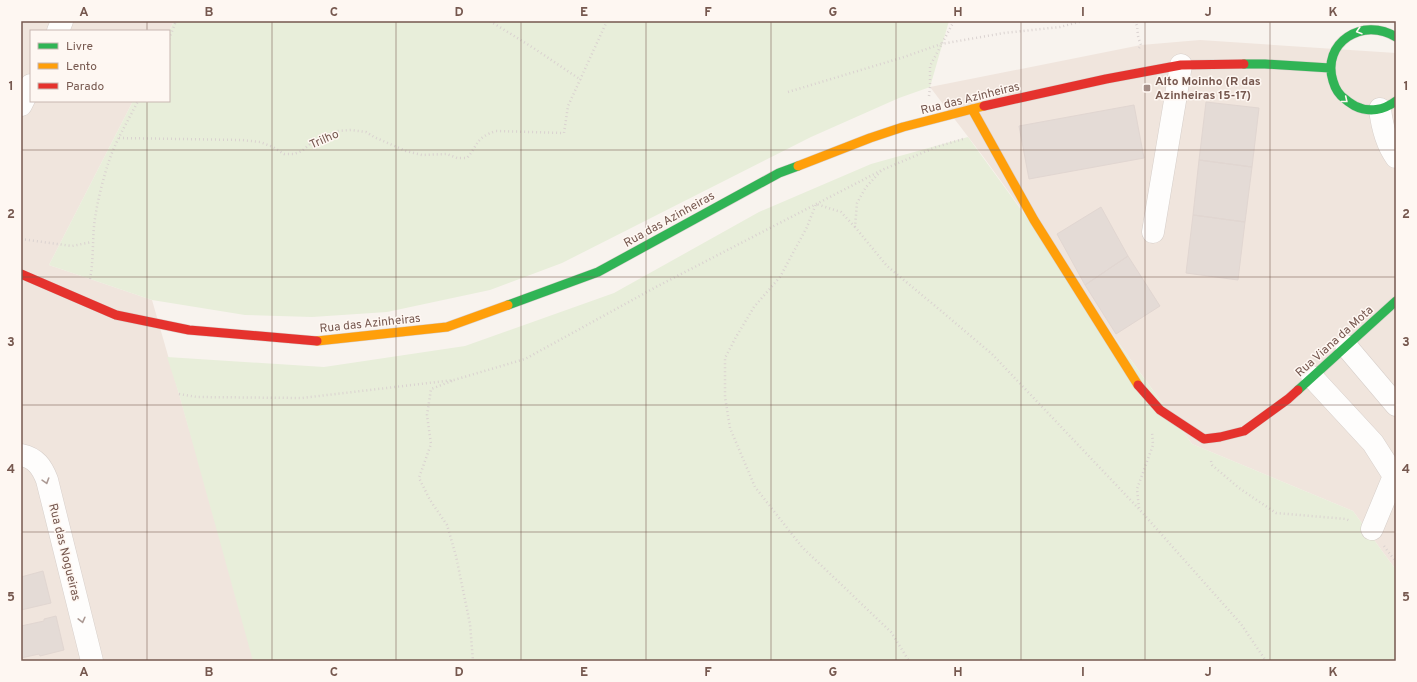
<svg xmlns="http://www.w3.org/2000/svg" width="1417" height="682" font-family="Overpass,sans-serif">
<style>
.residential{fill:#f0e5dd}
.green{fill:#e8eeda}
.building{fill:#e4dbd6;stroke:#e1d6d1}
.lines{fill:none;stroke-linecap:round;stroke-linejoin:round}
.street-casing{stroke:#d7cfca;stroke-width:23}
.fast-casing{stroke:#d8cfca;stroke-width:10}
.slow-casing{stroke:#d8cfca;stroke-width:10}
.jam-casing{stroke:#d8cfca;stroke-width:10}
.path{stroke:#dad2d0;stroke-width:2.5;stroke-dasharray:1 3;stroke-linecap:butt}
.street{stroke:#fefdfc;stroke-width:22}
.fast{stroke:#30b455;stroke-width:9}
.slow{stroke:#ff9f0a;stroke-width:9}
.jam{stroke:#e5322d;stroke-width:9}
.oneway{stroke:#fef7f2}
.oneway2{stroke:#ac9a94}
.grid{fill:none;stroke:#76584f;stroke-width:1;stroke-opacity:0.55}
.poi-dot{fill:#a48e87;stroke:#fef7f2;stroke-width:1.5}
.labels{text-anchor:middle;stroke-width:3;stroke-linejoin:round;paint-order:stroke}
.poi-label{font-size:12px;font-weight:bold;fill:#76584f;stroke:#fef7f2;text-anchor:start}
.street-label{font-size:12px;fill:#76584f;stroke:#fef7f2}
.neatline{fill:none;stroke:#76584f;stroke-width:1.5}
.grid-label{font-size:13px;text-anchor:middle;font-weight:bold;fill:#76584f}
</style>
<rect width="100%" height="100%" fill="#f8f3ee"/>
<!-- residential -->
<path class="residential" d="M21 21H174L169 31H31V101H133L49 265 152 300 256 661H21Z
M1200 40 1396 53V570L1353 511 1192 444 982 155 930 87 1141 45Z"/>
<!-- green -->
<path class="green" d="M174 21H949L930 87 899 98 811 137 562 263 490 290 387 312 312 317 245 315 152 300 49 265 133 101H169V31Z
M968 137 1192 444 1353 511 1396 570V661H253L179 394 167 357 324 367 465 346 614 293 759 212 871 164Z"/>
<!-- building -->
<path class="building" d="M1206 102 1259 108 1252 167 1199 160Z
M1134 105 1144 158 1029 179 1019 126Z
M1199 160 1252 167 1245 222 1193 215Z
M1101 207 1128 256 1085 285 1057 234Z
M1193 215 1245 222 1238 280 1186 273Z
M1128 256 1160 306 1116 334 1085 285Z
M43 571 51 603 21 610V577Z
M56 616 64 650 40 656 39 654 21 658V626L44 621V619Z"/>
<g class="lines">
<defs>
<path id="street" d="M58 31 62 21
M21 105 31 85
M1380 109C1382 126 1386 143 1396 157
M1153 232 1181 65
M1346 346 1396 405
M1312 377 1373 443 1394 476 1372 529
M21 455C36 458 42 467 47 480L92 661"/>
<path id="fast" d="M1396 37C1363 16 1321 43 1333 81 1335 88 1339 95 1345 99 1348 102 1352 104 1355 106 1369 113 1384 110 1396 101
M1244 64H1265L1330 68
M508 305 598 272 779 173 798 166
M1298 390 1396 301"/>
<path id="slow" d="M972 109 1034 220 1138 385
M798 166 870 138 903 127 984 106
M317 341 447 327 508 305"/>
<path id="jam" d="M984 106 1106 79 1181 65 1244 64
M21 274 116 315 189 330 317 341
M1138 385 1160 410 1204 439 1220 437 1244 431 1288 399 1298 390"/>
</defs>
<!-- street casing -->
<use href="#street" class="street-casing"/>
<!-- fast casing -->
<use href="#fast" class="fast-casing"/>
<!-- slow casing -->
<use href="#slow" class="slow-casing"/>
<!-- jam casing -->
<use href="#jam" class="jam-casing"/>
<!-- path -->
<path class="path" d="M490 21 535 49 581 80
M1134 21C1138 25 1137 29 1138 35 1138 38 1140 42 1141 45L1139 48
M169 39 176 21
M788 92 904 57 941 44 1004 33 1060 27 1083 21
M929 96 930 87V66L954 21
M119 138 242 140 260 142 273 147 284 154H294L302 151 310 144 337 131 351 130 366 132 374 137 406 151 422 155 447 154 457 158H467C479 144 475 138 496 131L564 133 568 106 607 21
M881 171 866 187 857 203 855 227 887 266 940 310 992 354 1139 509 1241 624 1266 661
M855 227 841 212 816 204 807 227 780 277 754 307 736 337 725 358V397L730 428 755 487 802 547 891 632 909 661
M21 239 72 246 92 242
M90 279C94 258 92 238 95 218 98 199 103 179 109 161 116 140 128 121 138 101
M452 381 431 389 427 415 431 444 419 478 430 500 447 525 456 556 470 624 473 661
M179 394 197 397 302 398 454 380 525 359 656 287 882 170 936 147 963 139
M1211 461 1212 465 1239 488 1276 513 1346 519 1350 521
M1139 508 1137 489 1153 445 1152 432
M1384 546 1396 562"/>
<!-- street -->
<use href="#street" class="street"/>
<!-- fast -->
<use href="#fast" class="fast"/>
<!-- slow -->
<use href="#slow" class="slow"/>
<!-- jam -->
<use href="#jam" class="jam"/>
</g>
<!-- one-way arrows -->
<defs><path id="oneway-chevron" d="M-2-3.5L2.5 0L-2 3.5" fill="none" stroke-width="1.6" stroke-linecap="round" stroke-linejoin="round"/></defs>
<g class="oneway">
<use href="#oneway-chevron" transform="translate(1359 31) rotate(163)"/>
<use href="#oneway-chevron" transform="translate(1345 100) rotate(39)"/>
</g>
<g class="oneway2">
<use href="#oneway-chevron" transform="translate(46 481) rotate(73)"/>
<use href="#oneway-chevron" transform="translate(82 620) rotate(76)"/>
</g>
<!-- grid -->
<path class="grid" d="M147 21V31M272 21V661M396 21V661M521 21V661M646 21V661M771 21V661M896 21V661M1021 21V661M1145 21V661M1270 21V661M147 101V661M21 150H1396M21 277H1396M21 405H1396M21 532H1396"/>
<!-- markers -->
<rect class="poi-dot" x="1143" y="84" width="8" height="8" rx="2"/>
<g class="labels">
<!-- poi labels -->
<g class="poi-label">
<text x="1155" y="85">Alto Moinho (R das<tspan x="1155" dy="14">Azinheiras 15-17)</tspan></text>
</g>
<!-- street labels -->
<g class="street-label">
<text transform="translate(970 98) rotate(-14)" y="4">Rua das Azinheiras</text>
<text transform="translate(324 139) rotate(-24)" y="4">Trilho</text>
<text transform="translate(669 219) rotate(-29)" y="4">Rua das Azinheiras</text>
<text transform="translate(370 323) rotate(-6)" y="4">Rua das Azinheiras</text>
<text transform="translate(1334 341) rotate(-42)" y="4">Rua Viana da Mota</text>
<text transform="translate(65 552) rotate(76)" y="4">Rua das Nogueiras</text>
</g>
</g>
<!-- border -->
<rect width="1417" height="682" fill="none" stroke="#fef7f2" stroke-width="44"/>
<!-- legend -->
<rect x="30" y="30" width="140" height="72" fill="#fef7f2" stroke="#c8b7b1"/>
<rect x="38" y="43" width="20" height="6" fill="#30b455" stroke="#c8b7b1"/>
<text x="66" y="50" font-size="12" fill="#76584f">Livre</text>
<rect x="38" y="63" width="20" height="6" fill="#ff9f0a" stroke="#c8b7b1"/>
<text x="66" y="70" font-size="12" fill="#76584f">Lento</text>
<rect x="38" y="83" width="20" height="6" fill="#e5322d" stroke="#c8b7b1"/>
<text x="66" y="90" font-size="12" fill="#76584f">Parado</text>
<rect x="22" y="22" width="1373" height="638" class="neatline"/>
<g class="grid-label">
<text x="84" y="16">A</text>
<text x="209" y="16">B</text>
<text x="334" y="16">C</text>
<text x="459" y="16">D</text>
<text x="584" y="16">E</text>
<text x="708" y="16">F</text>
<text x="833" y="16">G</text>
<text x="958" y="16">H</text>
<text x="1083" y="16">I</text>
<text x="1208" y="16">J</text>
<text x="1333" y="16">K</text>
<text x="11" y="90">1</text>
<text x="1406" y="90">1</text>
<text x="11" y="218">2</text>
<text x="1406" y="218">2</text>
<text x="11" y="346">3</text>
<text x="1406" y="346">3</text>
<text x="11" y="473">4</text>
<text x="1406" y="473">4</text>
<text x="11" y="601">5</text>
<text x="1406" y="601">5</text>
<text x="84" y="676">A</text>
<text x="209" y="676">B</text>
<text x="334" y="676">C</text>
<text x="459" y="676">D</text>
<text x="584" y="676">E</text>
<text x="708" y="676">F</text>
<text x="833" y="676">G</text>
<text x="958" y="676">H</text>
<text x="1083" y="676">I</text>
<text x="1208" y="676">J</text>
<text x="1333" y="676">K</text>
</g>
</svg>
